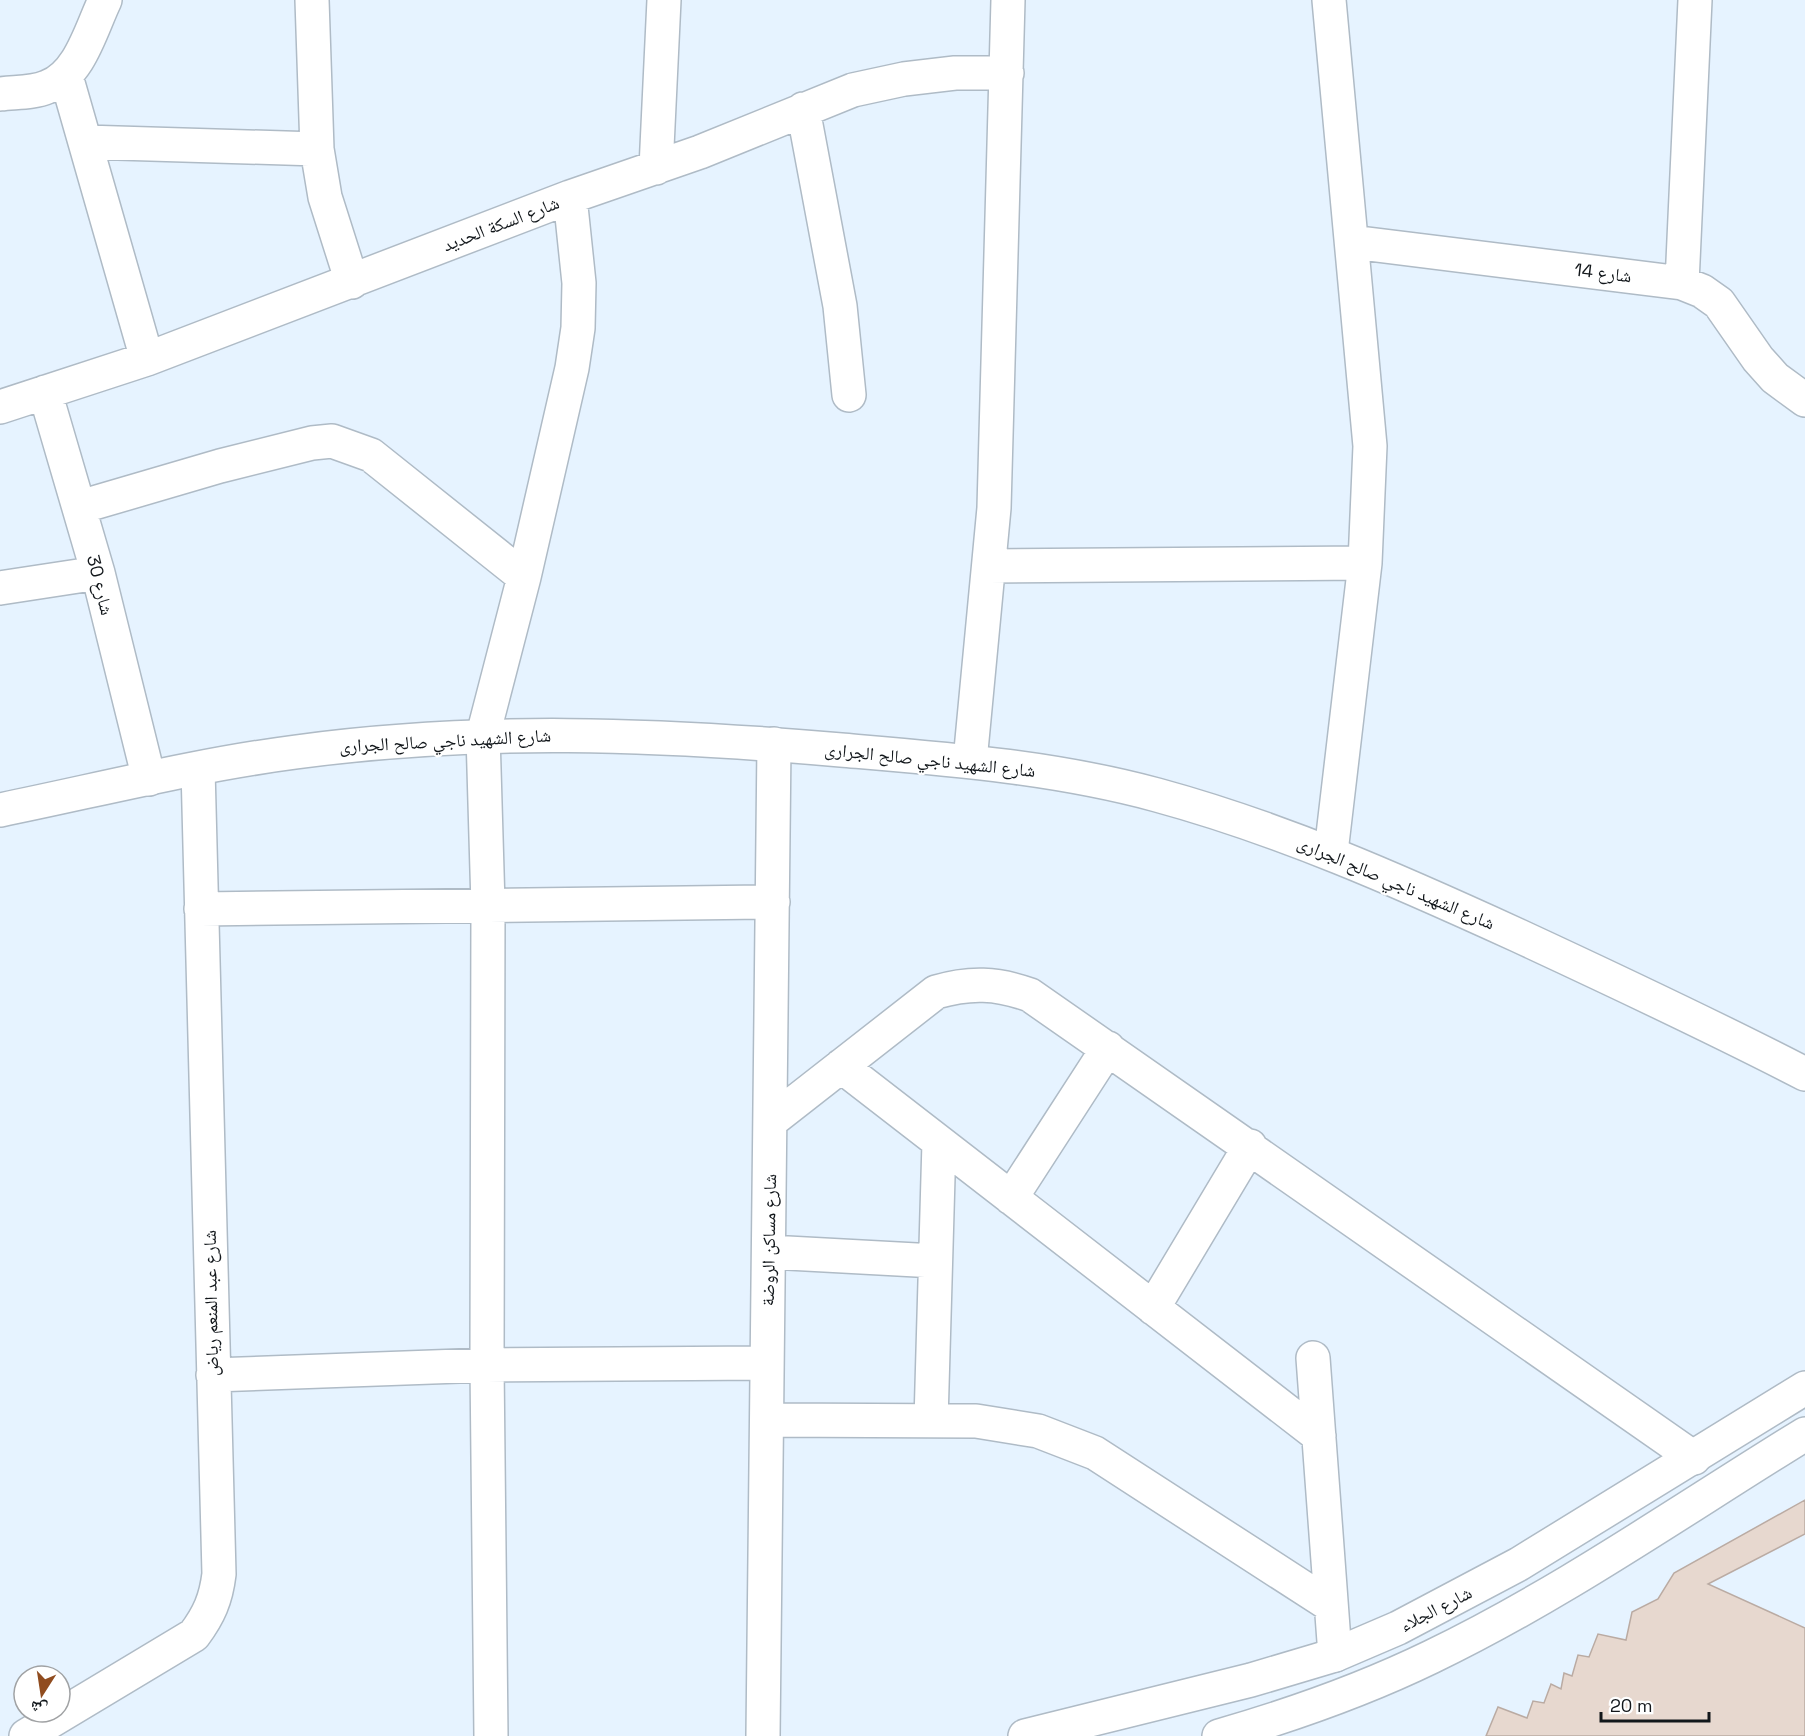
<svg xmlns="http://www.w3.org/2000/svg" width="1805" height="1736" font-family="'Space Grotesk','Noto Naskh Arabic',sans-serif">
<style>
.building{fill:#e7d8cf;stroke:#baaba3;stroke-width:1.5}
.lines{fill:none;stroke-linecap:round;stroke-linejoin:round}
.street-casing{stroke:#afbbc6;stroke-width:36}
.secondary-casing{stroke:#afbbc6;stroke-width:36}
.primary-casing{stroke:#afbbc6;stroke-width:36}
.street{stroke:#fff;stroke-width:33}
.secondary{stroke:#fff;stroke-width:33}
.primary{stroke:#fff;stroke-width:33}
.labels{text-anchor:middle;stroke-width:4.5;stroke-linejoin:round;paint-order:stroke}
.street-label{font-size:18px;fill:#12171b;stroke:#fff}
</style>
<rect width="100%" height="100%" fill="#e6f3ff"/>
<!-- building -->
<path class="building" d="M1805 1500V1534L1708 1584 1805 1628V1736H1486L1498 1707 1527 1718 1533 1701 1544 1703 1551 1684 1561 1689 1564 1673 1572 1676 1578 1655 1589 1657 1598 1634 1626 1640 1632 1612 1658 1599 1674 1573Z"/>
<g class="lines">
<defs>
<path id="street" d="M312 0 317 149 325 197 352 282
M1329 0 1370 446 1365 563 1331 852
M66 76 147 359
M0 94C15 92 33 93 47 87 80 75 91 29 105 0
M803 109 840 306 849 395
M85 142 317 149
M656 168 664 0
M1352 242 1682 283 1702 291 1719 303 1758 359 1775 378 1805 400
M1682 283 1695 0
M45 392 98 573 149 779
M0 407 147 359 570 197 700 152 853 90 904 79 955 73H1007
M80 507 220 466 312 443 332 441 371 455 524 577
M989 566 1365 563
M0 588 98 573
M970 761 994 508 1008 0
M201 909 773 902
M841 1066 1319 1436
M771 1121 936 992C970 982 997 983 1030 995L1694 1458
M1011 1198 1108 1048
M769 1252 935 1261
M1153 1308 1250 1146
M1313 1358 1335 1655
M213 1375 487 1365 767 1363
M767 1420 976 1421 1038 1431 1095 1453 1330 1605
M931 1421 939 1142
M26 1736 194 1635C209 1615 216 1599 219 1574L198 769
M491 1736 487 1365 488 905 483 735 524 577 572 368 578 328 579 283 570 197
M763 1736 774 744"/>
<path id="secondary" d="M0 810C98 790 196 765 296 752 479 727 657 734 841 750 947 759 1054 767 1157 795 1282 829 1399 881 1517 935 1614 980 1710 1025 1805 1074"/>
<path id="primary" d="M1025 1736 1251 1680 1335 1655 1398 1628 1519 1564 1805 1388
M1219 1736C1292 1715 1363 1690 1431 1657 1560 1595 1683 1509 1805 1434"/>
</defs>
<!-- street casing -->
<use href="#street" class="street-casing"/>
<!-- secondary casing -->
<use href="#secondary" class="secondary-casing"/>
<!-- primary casing -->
<use href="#primary" class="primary-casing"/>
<!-- street -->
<use href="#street" class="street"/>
<!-- secondary -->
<use href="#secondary" class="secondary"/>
<!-- primary -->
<use href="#primary" class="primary"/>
</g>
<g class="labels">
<!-- street labels -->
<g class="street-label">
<text transform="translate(501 224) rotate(-21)" y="6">شارع السكة الحديد</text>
<text transform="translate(1603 273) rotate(7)" y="6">شارع 14</text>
<text transform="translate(100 585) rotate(76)" y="6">شارع 30</text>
<text transform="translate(445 741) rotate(-3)" y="6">شارع الشهيد ناجي صالح الجرارى</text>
<text transform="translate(930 760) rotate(6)" y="6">شارع الشهيد ناجي صالح الجرارى</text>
<text transform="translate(1396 883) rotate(23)" y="6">شارع الشهيد ناجي صالح الجرارى</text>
<text transform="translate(769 1240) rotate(-89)" y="6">شارع مساكن الروضة</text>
<text transform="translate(211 1303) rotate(-91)" y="6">شارع عبد المنعم رياض</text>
<text transform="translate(1436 1609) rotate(-27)" y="6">شارع الجلاء</text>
</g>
</g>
<!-- north arrow -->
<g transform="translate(42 1694) rotate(192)"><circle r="28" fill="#ffffff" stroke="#a0a2a4" stroke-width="1.5"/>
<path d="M0-4.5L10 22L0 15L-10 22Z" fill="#904c1f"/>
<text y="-9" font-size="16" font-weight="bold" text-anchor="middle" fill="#12171b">ش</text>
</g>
<!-- scale -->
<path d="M1601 1712v9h108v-9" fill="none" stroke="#12171b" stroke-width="3"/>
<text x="1610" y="1712" font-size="18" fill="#12171b" stroke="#ffffff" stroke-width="4.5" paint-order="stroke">20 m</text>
</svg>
